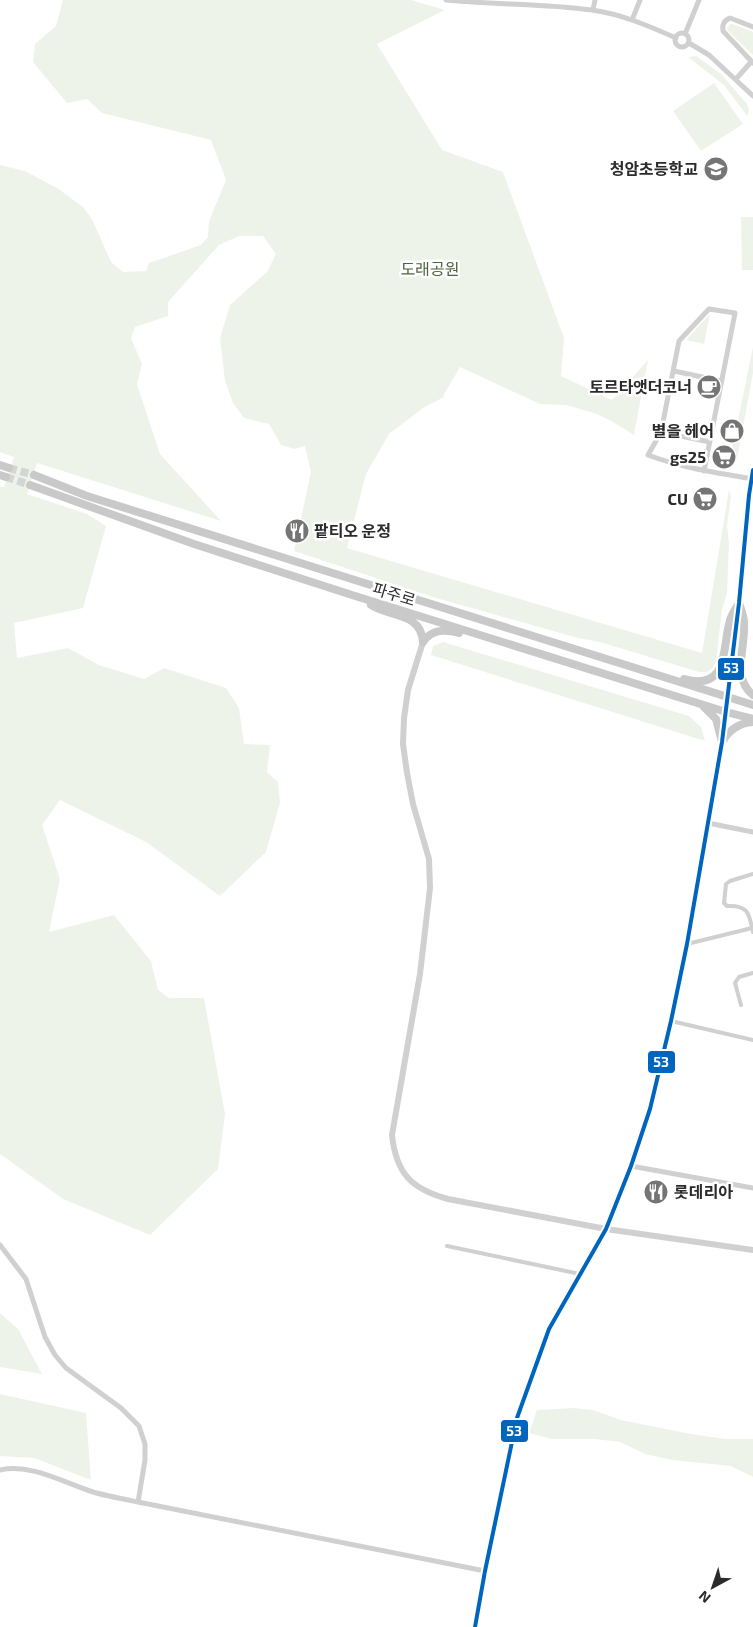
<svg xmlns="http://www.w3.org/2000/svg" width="753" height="1627" font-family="'Exo 2','Noto Sans KR',sans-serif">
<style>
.green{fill:#eef3ea}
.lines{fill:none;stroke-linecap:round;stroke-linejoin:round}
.secondary-tunnel{stroke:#d5d5d5;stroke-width:8;stroke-dasharray:8 4;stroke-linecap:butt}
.pedestrian{stroke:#d0d0d0;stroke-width:4}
.minor{stroke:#d0d0d0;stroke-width:5}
.tertiary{stroke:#d0d0d0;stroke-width:6}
.secondary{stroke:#c9c9c9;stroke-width:8}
.bus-1-casing{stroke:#fff;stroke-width:8}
.bus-1{stroke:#0065bd;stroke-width:4}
.labels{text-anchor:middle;stroke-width:5;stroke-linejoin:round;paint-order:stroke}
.poi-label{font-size:16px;font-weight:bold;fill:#2b2b2b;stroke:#fff;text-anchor:end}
.park-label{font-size:16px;fill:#4d643c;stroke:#fff}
.street-label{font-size:16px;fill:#2b2b2b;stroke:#fff}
.line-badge{stroke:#fff;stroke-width:2}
.badge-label{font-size:14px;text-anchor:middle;font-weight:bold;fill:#fff}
</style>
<rect width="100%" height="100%" fill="#fff"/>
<!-- green -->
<path class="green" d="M63 0H411L445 10 377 44 442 150 503 172 564 338 561 376 612 400 648 360 634 435 613 422 597 414 566 405 540 404 460 367 442 398 423 408 389 434 366 474 347 548 702 653 729 490 731 496 727 526 729 542 727 594 722 609 716 661 713 668 707 672H699L600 642 578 638 436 598 294 551 311 472 305 446 295 449 281 445 269 424 244 418 233 403 225 381 220 338 230 305 267 272 276 254 263 236H239L219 245 168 302V316L135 327 131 338 142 364 137 384 160 454 221 521 37 463 27 494 87 514 106 526 83 608 14 623 17 658 68 648 99 665 144 679 164 668 226 688 239 708 244 744 270 745 267 772 278 782 280 803 266 852 220 896 146 842 60 800 42 825 60 879 49 932 114 915 151 961 158 990 169 998H204L225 1114 218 1169 150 1235 63 1199 0 1154V487H4L14 457 0 452V165L25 171 57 188 83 207 92 219 111 262 123 272 146 271 149 263 201 245 208 237 209 221 226 180 211 140 102 113 87 99 67 103 33 62 35 44 56 26Z
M730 24H733L753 32V55L728 31 727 29Z
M696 56 721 74 747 104 749 110 747 116 724 85 688 57Z
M714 83 743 124 701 151 673 111Z
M741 217H753V270H742Z
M710 314 704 344 686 340Z
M753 347V373L737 459 729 464Z
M443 642 689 716 701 727 705 741 431 655 433 646Z
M0 1313 18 1329 42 1374 0 1367Z
M0 1394 86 1413 91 1480 34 1458 0 1456Z
M573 1408 593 1410 621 1420 691 1434 725 1439H753V1477L731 1466 672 1460 645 1454 620 1442 595 1439H552L529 1433 537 1410Z"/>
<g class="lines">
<!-- secondary-tunnel -->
<path class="secondary-tunnel" d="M9 468 34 475
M6 477 30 485"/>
<!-- pedestrian -->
<path class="pedestrian" d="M753 874 730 881 726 884 724 903 727 906C749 905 749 914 753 932
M687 944 752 928
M741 1005 735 983 739 977 753 973
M671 1021 753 1040
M447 1246 580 1274"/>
<!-- minor -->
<path class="minor" d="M446 0C494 5 543 3 592 10 621 14 649 26 676 38
M593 10 595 0
M632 20 640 0
M753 27 730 18C724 21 722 24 723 31L753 63
M675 40a7 7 0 1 1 14 0a7 7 0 1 1-14 0Z
M685 34 699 0
M689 43 709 55 753 96
M736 79 751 62
M674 371 721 381
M661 432 710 442
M704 471 735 313 709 309 679 341 661 432 648 455C682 468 718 473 753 479
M708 823 753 832
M631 1166 753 1188
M0 1245 26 1279 45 1337 55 1355 66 1368 121 1408 139 1426 145 1444V1460L138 1502
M0 1470C32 1463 64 1483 93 1492 107 1496 123 1499 138 1502L485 1571"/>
<!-- tertiary -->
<path class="tertiary" d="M423 642 408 690 404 718 403 744 407 773 413 804 429 859 430 888 420 974 392 1135C396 1173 411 1189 448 1199L606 1229 753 1250
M475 1627 485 1571 517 1418 549 1329 606 1229 631 1166 650 1109 671 1021 687 944 722 742 739 603 749 495 753 470"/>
<!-- secondary -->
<path class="secondary" d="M0 465 9 468
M0 475 6 477
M34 475 87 496 753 705
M30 485 194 544 352 595 726 712 753 719
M739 603C741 609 744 616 744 623 746 646 731 678 753 695
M371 605C391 618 421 612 423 642
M423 642C432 629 445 629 459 633
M684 679C729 692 722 648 730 620 732 614 736 608 739 603
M704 707 716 719 722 742
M722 742C729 730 738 723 753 722"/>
<defs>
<path id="bus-1" d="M475 1627 485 1571 517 1418 549 1329 606 1229 631 1166 650 1109 671 1021 687 944 722 742 739 603 749 495 753 470"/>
</defs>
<!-- bus-1 casing -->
<use href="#bus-1" class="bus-1-casing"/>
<!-- bus-1 -->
<use href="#bus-1" class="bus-1"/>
</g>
<!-- icons -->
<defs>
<symbol id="school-disc" viewBox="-11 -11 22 22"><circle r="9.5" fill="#757575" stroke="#fff"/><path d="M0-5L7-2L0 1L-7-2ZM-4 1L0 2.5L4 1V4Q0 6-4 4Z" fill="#fff"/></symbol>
<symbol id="cafe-disc" viewBox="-11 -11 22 22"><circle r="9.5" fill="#757575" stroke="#fff"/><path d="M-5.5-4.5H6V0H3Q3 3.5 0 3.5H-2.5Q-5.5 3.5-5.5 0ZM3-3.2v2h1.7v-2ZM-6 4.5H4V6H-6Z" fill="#fff"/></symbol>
<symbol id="shop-disc" viewBox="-11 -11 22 22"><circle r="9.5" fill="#757575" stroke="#fff"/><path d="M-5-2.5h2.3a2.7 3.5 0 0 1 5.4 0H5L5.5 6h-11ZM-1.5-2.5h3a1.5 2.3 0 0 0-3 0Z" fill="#fff"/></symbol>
<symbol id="supermarket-disc" viewBox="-11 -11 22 22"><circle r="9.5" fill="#757575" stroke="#fff"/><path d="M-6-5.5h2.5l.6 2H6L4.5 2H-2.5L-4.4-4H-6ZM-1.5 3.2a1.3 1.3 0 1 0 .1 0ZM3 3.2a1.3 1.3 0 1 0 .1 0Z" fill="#fff"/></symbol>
<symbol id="restaurant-disc" viewBox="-11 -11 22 22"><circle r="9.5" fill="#757575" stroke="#fff"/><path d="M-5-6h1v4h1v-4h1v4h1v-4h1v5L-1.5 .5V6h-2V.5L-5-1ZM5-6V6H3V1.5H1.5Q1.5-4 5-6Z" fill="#fff"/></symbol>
</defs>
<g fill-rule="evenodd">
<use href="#school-disc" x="702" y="155" width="28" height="28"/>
<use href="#cafe-disc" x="695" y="373" width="28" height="28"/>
<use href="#shop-disc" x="718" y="417" width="28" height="28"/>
<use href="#supermarket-disc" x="710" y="443" width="28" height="28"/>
<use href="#supermarket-disc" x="691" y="485" width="28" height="28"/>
<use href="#restaurant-disc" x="283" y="517" width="28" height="28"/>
<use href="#restaurant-disc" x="642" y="1178" width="28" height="28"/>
</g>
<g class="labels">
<!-- poi labels -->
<g class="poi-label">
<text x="698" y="175">청암초등학교</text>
<text x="692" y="393">토르타앳더코너</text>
<text x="714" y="437">별을 헤어</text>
<text x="706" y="463">gs25</text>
<text x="688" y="505">CU</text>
<text x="314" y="537" text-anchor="start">팥티오 운정</text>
<text x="674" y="1198" text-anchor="start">롯데리아</text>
</g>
<!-- park labels -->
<g class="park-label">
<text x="430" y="275">도래공원</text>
</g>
<!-- street labels -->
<g class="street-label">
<text transform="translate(394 594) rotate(17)" y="6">파주로</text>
</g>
</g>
<g class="line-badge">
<rect x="717" y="657" width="28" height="24" rx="5" fill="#0065bd"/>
<rect x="647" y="1050" width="29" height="24" rx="5" fill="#0065bd"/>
<rect x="500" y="1419" width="29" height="24" rx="5" fill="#0065bd"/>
</g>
<g class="badge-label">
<text x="731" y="673">53</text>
<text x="661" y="1067">53</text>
<text x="514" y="1436">53</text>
</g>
<!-- north arrow -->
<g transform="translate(713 1587) rotate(220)" stroke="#ffffff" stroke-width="4" paint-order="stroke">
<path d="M0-4L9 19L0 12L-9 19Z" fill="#2b2b2b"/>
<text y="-8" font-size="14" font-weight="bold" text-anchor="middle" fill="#2b2b2b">N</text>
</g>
</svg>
